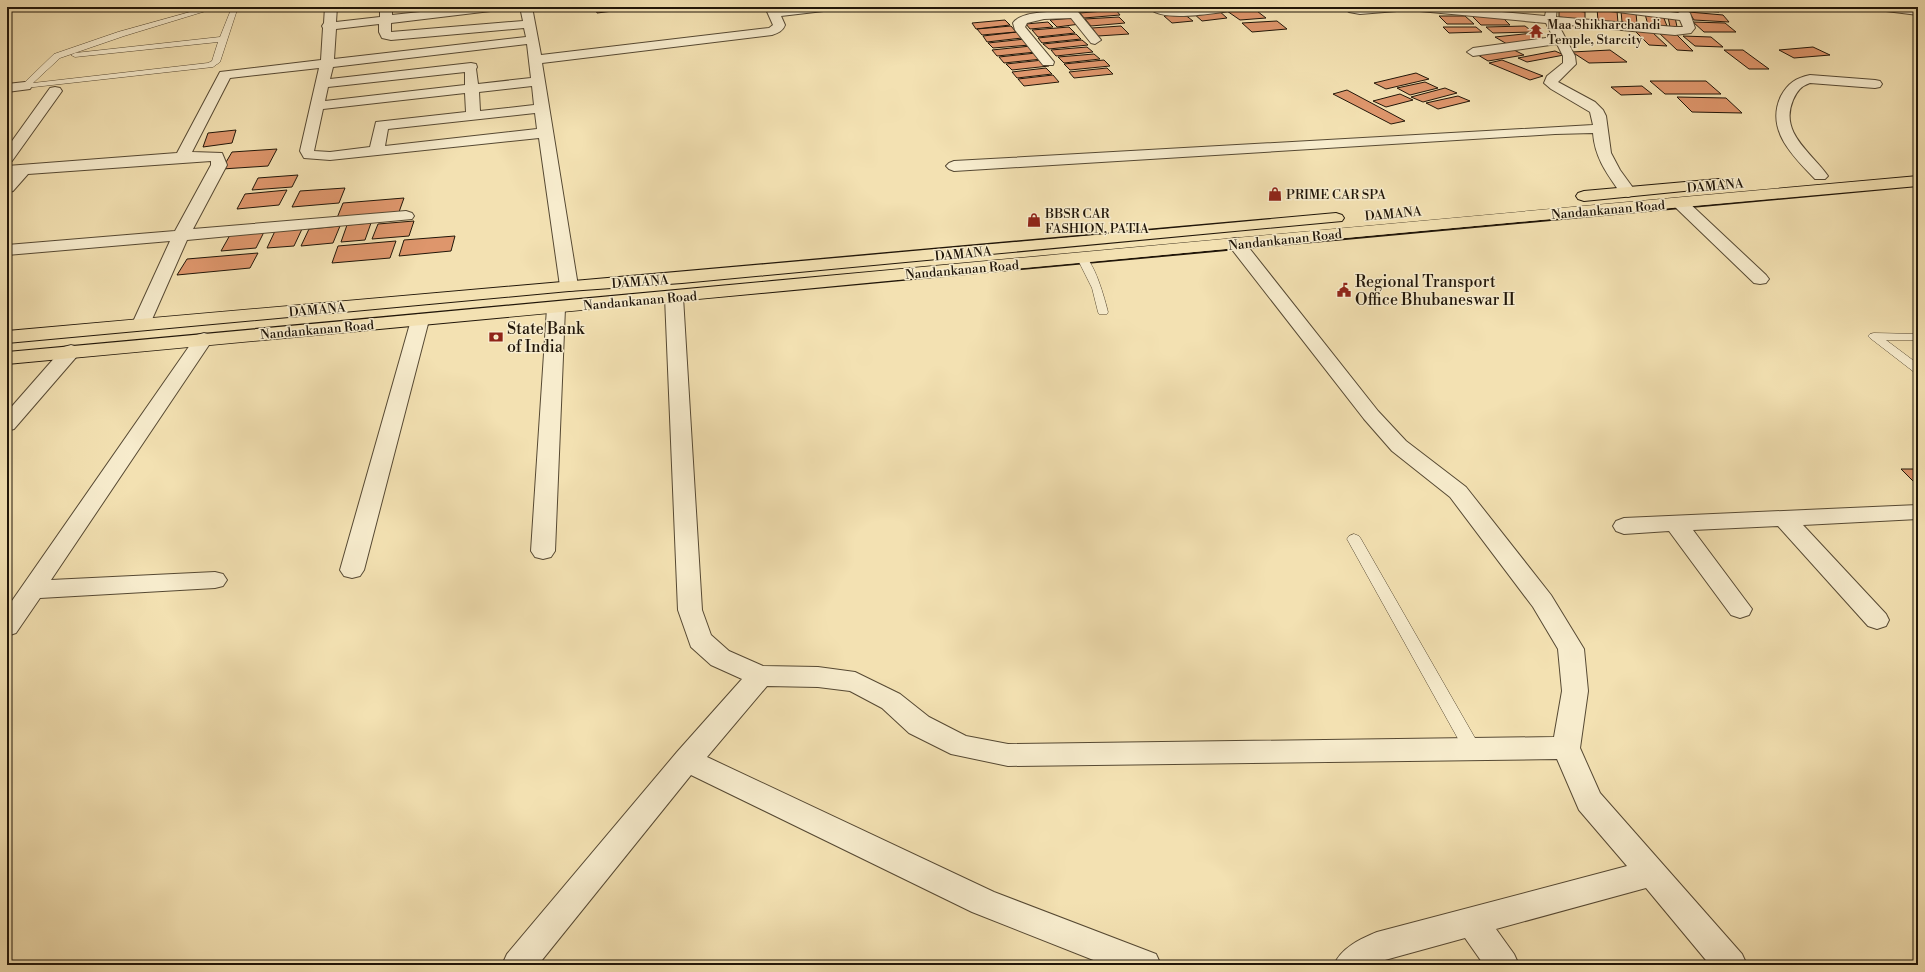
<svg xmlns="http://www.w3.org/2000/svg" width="1925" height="972" font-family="'Libre Bodoni',serif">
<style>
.building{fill:#de966c;stroke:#211609}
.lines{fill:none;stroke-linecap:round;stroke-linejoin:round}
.lane-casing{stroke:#564933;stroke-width:1}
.street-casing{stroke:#564933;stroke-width:2}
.primary-casing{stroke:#211609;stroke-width:2}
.lane{fill:#f7eccd;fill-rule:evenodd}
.street{fill:#f7eccd;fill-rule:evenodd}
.primary{fill:#f3e1b2;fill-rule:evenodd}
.labels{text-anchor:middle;stroke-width:3;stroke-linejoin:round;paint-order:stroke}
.far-poi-label{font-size:13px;fill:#211609;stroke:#f7eccd;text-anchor:start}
.far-street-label{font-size:13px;fill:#211609;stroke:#f7eccd}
.poi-label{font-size:16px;fill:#211609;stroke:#f7eccd;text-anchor:start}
</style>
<rect width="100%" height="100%" fill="#f3e1b2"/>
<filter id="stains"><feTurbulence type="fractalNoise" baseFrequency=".005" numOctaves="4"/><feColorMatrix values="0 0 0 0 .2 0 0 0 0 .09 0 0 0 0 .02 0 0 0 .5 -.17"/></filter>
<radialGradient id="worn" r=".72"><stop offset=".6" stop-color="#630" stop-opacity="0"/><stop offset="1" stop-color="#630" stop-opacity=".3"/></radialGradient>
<!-- building -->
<path class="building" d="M595 7H619L621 10 597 13Z
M1075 7H1110L1112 9 1079 12Z
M1479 7H1510L1508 12Z
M1691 7H1716L1719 12 1692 10Z
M1253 8 1266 18 1240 20 1227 11Z
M1597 8 1617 11 1618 23 1598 21Z
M1559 9 1585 12V20L1559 17Z
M1116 10 1120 15 1084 18 1080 13Z
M1218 10 1227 18 1202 21 1193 13Z
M1621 11 1636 13 1637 24 1622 22Z
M1689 12 1723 15 1729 22 1694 20Z
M1184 14 1193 21 1172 23 1164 16Z
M1645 14 1663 16 1667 26 1648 25Z
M1439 16H1465L1474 24H1447Z
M1472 16H1501L1510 25H1481Z
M1119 17 1125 23 1091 26 1085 19Z
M1668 17H1675L1677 27H1670Z
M1074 18 1080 24 1057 27 1050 20Z
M1005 20 1010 25 976 29 972 23Z
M1277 21 1287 29 1252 32 1242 23Z
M1048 22 1053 27 1030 29 1026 24Z
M1693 22 1725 23 1736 32H1704Z
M1011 26 1016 32 982 35 977 29Z
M1121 26 1129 34 1098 36 1092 28Z
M1525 26 1533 32 1493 33 1486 27Z
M1069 27 1075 33 1038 37 1032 30Z
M1443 27H1476L1482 32 1449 33Z
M1635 31 1652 32 1667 46 1649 45Z
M1017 32 1022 38 987 42 983 36Z
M1658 32H1674L1693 51 1677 50Z
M1533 33 1546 40 1507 44 1495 37Z
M1076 34 1081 39 1042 43 1038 38Z
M1683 36 1711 37 1723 47 1695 46Z
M1025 39 1030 45 993 48 988 43Z
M1082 40 1088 45 1049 49 1043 44Z
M1031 46 1036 52 997 56 992 50Z
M1087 47 1093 52 1056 56 1051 50Z
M1813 47 1830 55 1794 58 1779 50Z
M1514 50 1524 55 1488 61 1478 55Z
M1610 50 1627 62 1589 63 1572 52Z
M1724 50H1743L1769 69H1749Z
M1555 51 1564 55 1527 62 1518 58Z
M1036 53 1042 59 1004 63 999 57Z
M1094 54 1100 59 1064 63 1058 57Z
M1043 60 1049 66 1012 70 1006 64Z
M1104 60 1110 66 1070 70 1064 64Z
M1502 60 1543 76 1530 80 1489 63Z
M1046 68 1052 74 1017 78 1012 72Z
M1107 68 1113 74 1074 78 1069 72Z
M1416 73 1429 79 1386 89 1374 83Z
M1053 75 1059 82 1024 86 1018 79Z
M1650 81H1706L1721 94H1665Z
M1425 82 1438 88 1410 95 1397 88Z
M1642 86 1652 94 1621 95 1611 87Z
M1445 88 1457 93 1423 102 1411 97Z
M1347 90 1405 121 1391 124 1333 94Z
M1400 94 1413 100 1386 107 1373 101Z
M1458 96 1470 101 1438 109 1426 103Z
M1677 97 1726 98 1742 113 1692 112Z
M236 130 232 143 203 147 208 133Z
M277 149 268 166 222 169 232 152Z
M298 175 292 187 252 190 258 178Z
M345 188 339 203 292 207 300 191Z
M287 190 279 205 237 209 245 194Z
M404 198 399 212 337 218 343 203Z
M414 221 409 236 372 239 378 224Z
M371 223 365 240 341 242 347 225Z
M340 226 333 243 301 246 309 229Z
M302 229 294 246 267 248 275 231Z
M264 232 256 248 221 251 230 235Z
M455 236 451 251 399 256 404 240Z
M396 241 390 258 332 263 338 246Z
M258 253 250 268 177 275 187 259Z
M1901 469H1918V486Z"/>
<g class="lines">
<defs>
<path id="lane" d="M208 7H219L124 36 60 58 33 83 208 63 212 61 218 42 75 57 71 55 75 53 220 37 232 7H238L220 62 213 67 25 88 21 86 54 54 118 32Z
M1082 255C1094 258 1105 300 1108 312L1107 314H1099L1098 312 1092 288 1077 258Z
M1874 333 1918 334V340H1886L1918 364V373L1914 372 1870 338 1868 336 1870 334Z
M1354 534 1359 536 1361 539 1479 745 1481 750 1479 755 1473 757 1467 755 1347 539 1349 536Z"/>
<path id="street" d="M325 7H337L336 22 380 17V7H392V15L467 7H505L499 10 391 23V32L523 21 520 7H532L541 55 769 28 773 25 765 7H777L778 9 799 7H838L832 10 781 16 785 25C783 31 778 33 772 35L542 63 578 286 575 290 569 291 563 290 560 286 539 138 330 160 304 158 300 151 319 68 230 78 192 152 222 153 227 165 193 229 406 211 412 213 414 216 412 219 187 240 150 324 148 328 141 330 134 328 132 324 170 241 7 255V245L175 231 211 165V161L28 174 13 191 7 193V179L10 175 7 176V166L177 153 220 72 321 60 323 28 322 26 324 23ZM379 24V32L382 38 391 40 524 28 526 37 334 59 336 29ZM527 44 531 78 478 84 476 69 477 67 476 64 471 63 330 79 333 67ZM465 72V85L325 101 328 87ZM532 86 534 105 480 111 479 92ZM465 93 466 112 376 122 370 147 330 152 314 151 323 109ZM535 113 537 129 385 146 388 129Z
M1062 7H1074L1101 40 1095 44 1091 43 1071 18 1044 19 1027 23 1025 27 1054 62 1053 65H1043L1015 30 1013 23C1021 11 1052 12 1065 11Z
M1148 7H1164L1174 9 1200 7H1243L1237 10C1218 12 1161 24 1148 7Z
M1341 7H1448L1545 16 1547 7H1557L1556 17 1675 27H1683L1680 20 1602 10 1596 7H1631L1678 13 1684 9 1690 13 1695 28 1691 33 1675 35 1558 24 1575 56 1576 64 1558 82 1595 102 1603 110 1606 116 1611 153 1620 170 1636 192 1634 195 1628 197 1622 195C1608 175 1595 159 1593 133L1555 134 954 171 949 169 946 166 949 163 954 161 1593 125 1590 112 1551 89 1544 83 1547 76 1563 63V56L1557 44 1473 56 1467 52 1473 48 1553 37 1546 23 1409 10 1360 14 1349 12Z
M1872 7H1918V15L1878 10Z
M1810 75 1875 80 1880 81 1882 84 1880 87 1875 88 1810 83C1801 86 1797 91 1793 100 1779 133 1811 152 1828 176L1825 179H1815C1793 156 1765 130 1781 96 1788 83 1796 78 1810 75Z
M25 82 30 83 32 86 30 89 7 92V84Z
M55 87 60 88 62 91 12 161 7 162V148L50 88Z
M1680 198 1686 200 1766 275 1769 279 1766 283 1760 284 1754 283 1674 206 1672 203 1674 200Z
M1236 238 1242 239 1378 411 1406 441 1466 487 1551 595 1584 649 1588 691 1580 748 1600 793 1742 954 1747 965H1710L1646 888 1496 929 1514 954 1519 965H1484L1465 938 1385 960 1377 965H1334C1341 948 1360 939 1377 932L1627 866 1579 810 1557 759 1008 766 951 754 909 733 882 708 850 691 818 687 767 686 707 757 994 892 1156 954 1161 965H1106L972 912 691 775 538 965H502L507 954 677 752 742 679 711 665 691 647 678 610 665 297 668 293 674 292 680 293 683 297 702 610 711 635 729 651 763 666 818 667 855 672 900 694 929 717 966 736 1008 744 1554 737 1562 691 1558 649 1533 607 1450 497 1392 451 1364 419 1230 247 1228 243 1230 239Z
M556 303 562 304 565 308 555 551 551 557 543 559 535 557 531 551 547 308 550 304Z
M420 314 427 316 429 320 364 570 360 576 352 578 344 576 340 570 411 320 413 316Z
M204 333 211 335 213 339 51 580 215 572 223 574 227 580 223 586 215 588 40 598 16 633 7 636V608L197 335Z
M71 345 78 347 81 351 78 355 14 429 7 431V412L64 347Z
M1918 505V519L1803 525 1886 614 1889 620 1886 626 1877 629 1868 626 1778 526 1693 530 1752 609 1749 615 1740 618 1731 615 1669 531 1624 534 1616 531 1613 526 1616 521 1624 518Z"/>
<path id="primary" d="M1918 176V186C1281 242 644 305 7 364V352C644 294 1281 232 1918 176Z
M1719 179 1724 181 1727 184 1724 187 1584 201 1578 199 1576 196 1578 193 1584 191Z
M1336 213 1342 215 1344 218 1342 221 682 283 569 291 7 343V331C450 291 893 254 1336 213Z"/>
</defs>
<!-- lane casing -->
<use href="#lane" class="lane-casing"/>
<!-- street casing -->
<use href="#street" class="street-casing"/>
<!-- primary casing -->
<use href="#primary" class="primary-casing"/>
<!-- lane -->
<use href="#lane" class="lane"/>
<!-- street -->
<use href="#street" class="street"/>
<!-- primary -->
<use href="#primary" class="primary"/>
</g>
<!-- icons -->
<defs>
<symbol id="temple-bare" viewBox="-9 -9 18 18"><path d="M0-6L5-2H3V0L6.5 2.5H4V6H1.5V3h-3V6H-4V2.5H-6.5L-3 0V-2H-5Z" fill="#8f2418" stroke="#f7eccd" stroke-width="2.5" paint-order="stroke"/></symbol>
<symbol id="shop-bare" viewBox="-9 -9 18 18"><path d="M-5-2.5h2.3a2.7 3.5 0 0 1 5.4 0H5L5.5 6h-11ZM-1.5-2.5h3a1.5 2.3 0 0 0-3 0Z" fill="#8f2418" stroke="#f7eccd" stroke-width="2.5" paint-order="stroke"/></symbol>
<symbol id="civic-bare" viewBox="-9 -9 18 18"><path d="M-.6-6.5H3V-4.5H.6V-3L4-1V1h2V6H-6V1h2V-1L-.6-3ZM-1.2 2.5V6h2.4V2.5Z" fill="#8f2418" stroke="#f7eccd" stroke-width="2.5" paint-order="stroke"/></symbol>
<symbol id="bank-bare" viewBox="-9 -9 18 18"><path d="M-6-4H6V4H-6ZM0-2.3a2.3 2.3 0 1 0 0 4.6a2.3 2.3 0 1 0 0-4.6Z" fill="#8f2418" stroke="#f7eccd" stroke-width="2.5" paint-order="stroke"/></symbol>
</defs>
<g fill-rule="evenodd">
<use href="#temple-bare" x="1526" y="21" width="20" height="20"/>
<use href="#shop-bare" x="1265" y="184" width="20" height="20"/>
<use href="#shop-bare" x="1024" y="210" width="20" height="20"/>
<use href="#civic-bare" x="1334" y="280" width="20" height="20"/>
<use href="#bank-bare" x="486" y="327" width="20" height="20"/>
</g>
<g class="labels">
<!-- far-poi labels -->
<g class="far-poi-label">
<text x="1547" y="29">Maa Shikharchandi<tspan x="1547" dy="15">Temple, Starcity</tspan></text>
<text x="1286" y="199">PRIME CAR SPA</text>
<text x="1045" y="218">BBSR CAR<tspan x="1045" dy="15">FASHION, PATIA</tspan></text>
</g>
<!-- far-street labels -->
<g class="far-street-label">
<text transform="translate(1715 185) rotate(-5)" y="5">DAMANA</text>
<text transform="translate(1608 209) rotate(-5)" y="5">Nandankanan Road</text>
<text transform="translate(1393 213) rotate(-5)" y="5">DAMANA</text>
<text transform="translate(1285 239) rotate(-6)" y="5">Nandankanan Road</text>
<text transform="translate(963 253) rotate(-5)" y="5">DAMANA</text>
<text transform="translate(962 269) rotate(-5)" y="5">Nandankanan Road</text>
<text transform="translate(640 281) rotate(-4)" y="5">DAMANA</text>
<text transform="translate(640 300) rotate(-5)" y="5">Nandankanan Road</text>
<text transform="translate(317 309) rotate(-5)" y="5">DAMANA</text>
<text transform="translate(317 329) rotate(-5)" y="5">Nandankanan Road</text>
</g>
<!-- poi labels -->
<g class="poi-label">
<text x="1355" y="287">Regional Transport<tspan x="1355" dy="18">Office Bhubaneswar II</tspan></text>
<text x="507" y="334">State Bank<tspan x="507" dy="18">of India</tspan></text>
</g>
</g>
<!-- margin -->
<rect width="1925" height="972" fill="none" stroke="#f3e1b2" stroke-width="24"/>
<rect x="8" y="8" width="1909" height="956" fill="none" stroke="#211609" stroke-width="2"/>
<rect x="12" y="12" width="1901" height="948" fill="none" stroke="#211609"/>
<rect width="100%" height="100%" filter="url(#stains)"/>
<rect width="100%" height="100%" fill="url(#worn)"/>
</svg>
